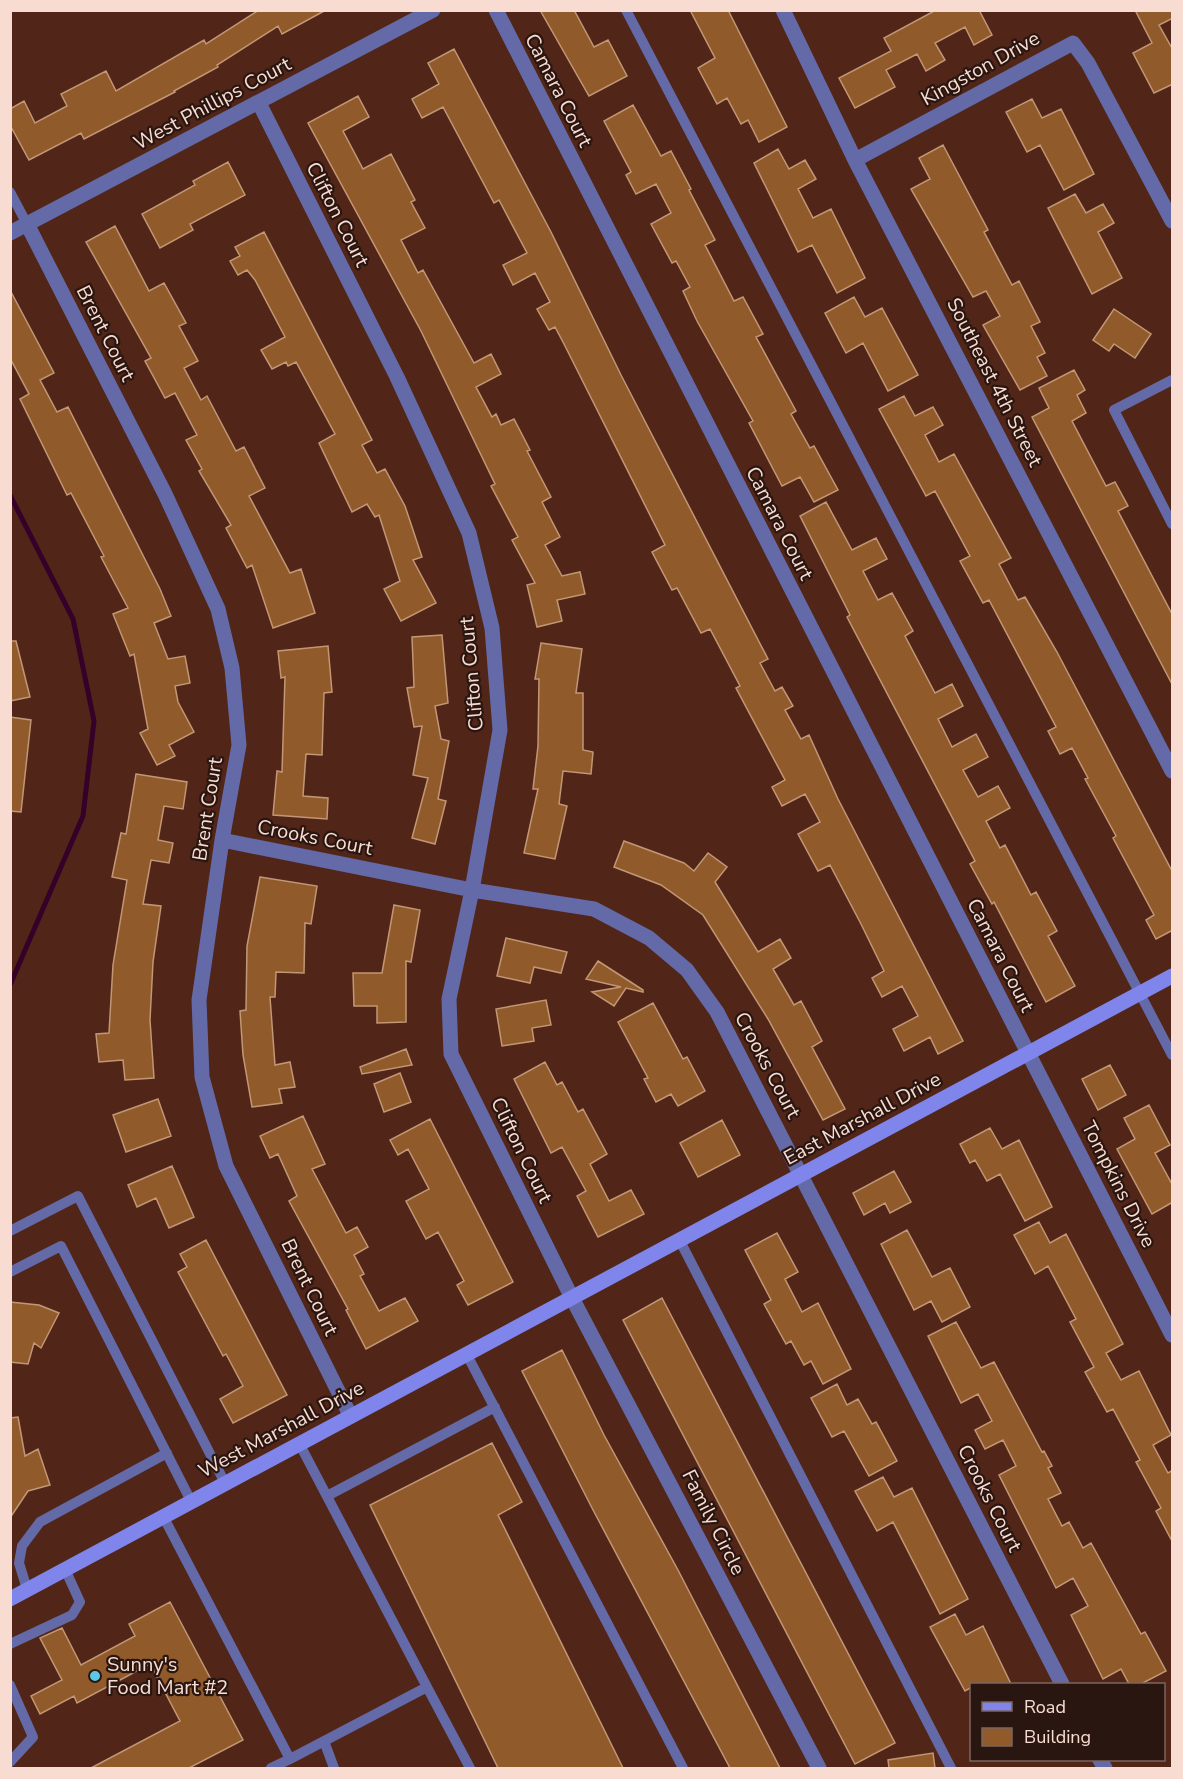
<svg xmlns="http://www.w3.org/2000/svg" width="1183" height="1779" font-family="'Nunito Sans',sans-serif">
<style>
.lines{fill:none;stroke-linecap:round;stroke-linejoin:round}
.stream{stroke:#350129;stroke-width:5}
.building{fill:#915a2b;stroke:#c29776;stroke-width:1.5}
.lane{stroke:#6469a8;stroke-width:10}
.street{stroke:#6469a8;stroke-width:15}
.secondary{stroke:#7f85ea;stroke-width:15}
.poi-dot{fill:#5bc8e6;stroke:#2a1610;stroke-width:2}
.labels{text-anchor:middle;stroke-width:4.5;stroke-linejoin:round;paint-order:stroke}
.street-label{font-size:20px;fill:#f8dcd2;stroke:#2a1610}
.poi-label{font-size:20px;fill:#f8dcd2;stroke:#2a1610;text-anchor:start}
</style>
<rect width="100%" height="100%" fill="#512618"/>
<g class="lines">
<!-- stream -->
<path class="stream" d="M10 495 73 619 94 721 83 816 10 985"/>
</g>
<!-- building -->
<path class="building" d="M259 10H326L282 34 278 26 217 65 218 67 174 91 175 92 84 139 81 133 29 160 10 125V109L24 101 35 123 67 106 61 94 106 71 116 91 204 40 206 44Z
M540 10H574L594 47 608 40 627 76 589 96Z
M690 10H728L787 127 759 142 748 120 741 124 727 98 717 104 698 68 715 58Z
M936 10H979L992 35 974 45 965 27 935 43 945 60 926 71 917 54 886 70 895 87 855 108 839 78 891 51 884 38Z
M1135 10H1173V18L1159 25 1173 50V84L1154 93 1133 53 1152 43Z
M454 49 551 232 621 375 768 659 760 663 775 691 782 687 793 706 785 710 801 739 809 735 838 799 963 1041 938 1054 930 1037 904 1051 893 1029 918 1016 902 986 882 997 872 978 884 971 861 924 830 865 818 871 798 834 820 822 805 794 782 806 772 787 785 780 736 688 740 686 710 629 701 633 677 588 672 590 652 552 665 545 564 344 555 327 549 330 537 309 550 302 535 273 513 285 503 265 527 253 499 200 494 203 443 107 422 118 412 99 439 84 428 63Z
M358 96 369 117 343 131 363 169 391 154 415 200 411 202 425 228 401 240 418 273 423 270 474 363 491 354 501 374 476 387 492 417 496 414 501 425 514 419 530 450 527 451 551 497 542 502 560 537 545 545 562 576 580 572 585 594 557 600 562 621 537 627 527 585 535 583 512 540 518 537 491 486 495 484 421 331 308 123Z
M1032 99 1042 118 1061 109 1094 174 1064 190 1040 145 1027 152 1006 112Z
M633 105 661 156 671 151 691 189 689 190 715 240 705 245 734 301 743 297 763 334 756 337 796 411 791 414 810 448 814 446 838 490 814 502 800 477 782 486 749 423 753 421 697 321 683 291 690 287 676 261 672 263 651 224 671 213 656 184 636 194 626 175 631 172 604 121Z
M943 145 988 230 984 232 1012 285 1019 281 1040 322 1031 326 1045 353 1037 357 1047 376 1020 390 983 325 1000 316 986 291 973 297 911 189 930 179 919 158Z
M778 149 789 169 805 160 816 179 798 189 813 218 831 209 865 278 837 293 812 245 798 252 754 163Z
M228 162 245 195 190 224 193 230 160 248 142 214 195 185 193 181Z
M1075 194 1086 213 1103 204 1114 223 1098 232 1122 278 1092 294 1048 208Z
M115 226 149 291 164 283 186 323 179 326 198 361 184 368 201 400 207 396 236 451 244 447 265 488 249 496 290 573 301 569 315 613 273 628 252 565 247 568 226 528 231 525 199 471 202 469 186 440 197 435 175 393 165 398 145 361 151 358 86 242Z
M264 232 372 440 362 445 377 473 385 469 405 506 422 557 413 560 436 603 401 621 384 589 400 581 379 515 375 517 367 504 352 512 319 443 335 434 296 362 288 366 286 362 272 369 261 350 285 337 255 280 247 270 238 275 230 261 240 256 235 247Z
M10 290 54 373 40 380 57 412 68 407 160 589 171 616 154 623 168 659 185 656 190 683 175 686 178 702 194 732 169 745 175 756 157 765 140 733 148 729 134 654 130 656 113 614 128 608 101 557 104 556 71 493 67 495 20 399 29 394 10 358Z
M854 297 865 317 882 308 918 375 888 391 863 343 846 353 825 313Z
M1114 309 1151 334 1135 358 1114 344 1109 351 1093 340Z
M1074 370 1085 390 1077 395 1086 413 1072 421 1106 486 1115 482 1128 506 1118 511 1173 616V686L1032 417 1049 408 1039 388Z
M904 396 915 416 933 407 943 425 925 435 939 462 954 454 1011 558 999 564 1018 600 1025 597 1057 652 1173 873V930L1156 939 1146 920 1154 915 1113 838 1116 836 1085 779 1088 778 1072 748 1060 754 1048 731 1056 727 989 600 983 603 960 561 970 556 935 491 926 496 879 409Z
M826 502 852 550 876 538 887 559 863 571 878 600 892 593 913 631 905 636 935 693 952 684 963 706 938 719 952 747 976 734 988 757 963 770 978 797 998 786 1010 808 986 821 1000 848 1005 845 1031 895 1036 892 1057 931 1048 936 1075 986 1046 1002 994 902 992 904 970 864 975 861 847 617 850 615 800 516Z
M442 635 448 703 435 706 441 739 449 741 438 799 446 801 435 844 412 838 428 778 413 775 422 726 414 727 407 688 414 687 412 637Z
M10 641H16L30 697 10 701Z
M541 643 582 649 576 693H583V750L593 752 591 774 563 771 559 804 567 806 555 859 524 853 538 789H533L538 746 539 679H535Z
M328 646 332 692 324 693 322 755 306 754 303 796 328 798 327 819 273 815 277 771 282 772 285 677 281 678 278 651Z
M10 717 31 720 21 812 10 811Z
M136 774 187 782 183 809 164 806 158 840 173 843 169 863 151 860 143 904 161 906 153 962 150 1020 154 1078 125 1080 123 1060 99 1062 96 1034 109 1033 113 965 127 880 112 877 121 833 126 834Z
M624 841 684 863 694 871 708 853 727 867 715 882 758 952 780 939 791 958 773 969 794 1005 801 1001 822 1041 812 1047 845 1109 823 1120 768 1019 703 915 661 885 614 867Z
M260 877 317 886 311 924 305 923 304 973 276 972 275 997H270L275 1065 290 1062 295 1087 279 1089 282 1103 252 1107 243 1055 240 1011 246 1010 247 946Z
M394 905 420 910 411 962 406 961V1022L377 1023V1006H354L353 973H382Z
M506 938 567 952 561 973 534 967 530 983 497 976Z
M598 961 643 990V992L626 988 614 1006 592 992 621 987 586 979Z
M546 1000 551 1025 532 1028 534 1041 502 1046 496 1009Z
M653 1003 683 1059 687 1057 705 1091 678 1106 671 1094 656 1102 644 1079 648 1078 618 1022Z
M406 1049 412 1065 362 1074 360 1067Z
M545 1062 557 1085 562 1082 578 1112 583 1109 607 1154 590 1164 609 1201 631 1190 644 1214 598 1237 577 1196 586 1191 562 1147 551 1153 514 1079Z
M1110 1065 1126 1095 1098 1110 1082 1079Z
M400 1073 411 1102 384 1112 374 1084Z
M158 1099 171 1136 126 1152 113 1115Z
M1149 1105 1170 1145 1155 1153 1173 1186V1202L1152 1214 1117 1149 1135 1139 1124 1118Z
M303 1116 325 1164 312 1169 346 1233 357 1227 368 1247 354 1255 364 1274 360 1276 379 1311 405 1298 418 1321 366 1349 346 1310 348 1309 289 1201 297 1196 278 1154 270 1158 260 1136Z
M430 1119 513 1282 468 1305 457 1285 464 1281 438 1232 426 1239 406 1201 429 1189 408 1149 398 1155 390 1140Z
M722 1120 740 1155 698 1177 680 1143Z
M990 1128 1002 1149 1019 1140 1052 1207 1025 1221 1000 1174 987 1181 975 1160 970 1163 960 1144Z
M172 1166 194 1217 169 1228 156 1198 137 1207 128 1185Z
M894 1171 911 1202 890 1213 885 1203 864 1215 853 1193Z
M1039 1222 1050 1243 1066 1234 1123 1344 1106 1353 1121 1380 1139 1371 1171 1435 1153 1445 1168 1473 1173 1470V1543L1156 1511 1161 1508 1136 1462 1140 1460 1113 1409 1107 1412 1085 1372 1094 1367 1070 1322 1076 1319 1048 1266 1035 1274 1014 1235Z
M907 1230 932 1277 950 1268 970 1307 942 1322 931 1301 914 1310 881 1244Z
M777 1233 798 1272 785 1279 802 1312 818 1303 851 1369 823 1384 811 1361 804 1365 791 1341 786 1344 764 1304 771 1300 745 1250Z
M206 1240 287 1395 233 1423 220 1399 243 1386 226 1354 223 1356 178 1272 187 1267 180 1254Z
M662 1298 895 1743 855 1764 623 1320Z
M10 1302 39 1305 59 1313 41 1348 34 1343 28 1364 10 1362Z
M956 1322 981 1368 994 1362 1042 1452 1044 1451 1052 1466 1048 1468 1061 1493 1048 1499 1062 1526 1069 1522 1083 1548 1091 1543 1141 1634 1145 1632 1166 1671 1141 1684H1129L1121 1669 1103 1679 1071 1615 1088 1606 1073 1578 1056 1588 999 1475 1016 1466 1003 1440 985 1449 975 1430 992 1421 978 1394 961 1403 928 1336Z
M562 1350 604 1435 678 1570 780 1768H730L592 1508 522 1371Z
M837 1384 847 1405 858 1399 872 1424 876 1422 897 1461 869 1476 844 1431 832 1437 811 1398Z
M18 1417 25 1456 38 1449 50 1485 28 1491 10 1518V1418Z
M492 1443 522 1502 498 1515 623 1768H498L370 1505Z
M883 1477 894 1497 912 1488 968 1599 940 1614 893 1522 877 1531 855 1491Z
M170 1602 243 1740 189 1768H91L180 1721 150 1664 77 1703 74 1696 40 1714 31 1696 62 1680 40 1638 62 1628 81 1665 135 1636 129 1624Z
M955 1614 966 1635 983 1626 1011 1684H972V1687L965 1691 930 1627Z
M933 1753 935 1768H889L888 1760Z"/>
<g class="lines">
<!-- lane -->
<path class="lane" d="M626 10 1172 1055
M10 192 27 224
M1172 380 1114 410 1172 524
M10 1231 78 1196 225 1483
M679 1239 951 1768
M10 1272 61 1246 191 1501
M466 1353 683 1768
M327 1496 495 1407
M163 1516 290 1759 271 1768
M27 1589 19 1563 22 1546 40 1522 167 1453
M10 1644 72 1615 80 1602 65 1569
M10 1685 33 1737 10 1762
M427 1687 470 1768
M324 1741 334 1768
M290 1759 427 1687 299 1443"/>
<!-- street -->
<path class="street" d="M496 10 1172 1335
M783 10 855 160 1172 771
M259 103 397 377 469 533 492 628 500 730 472 890 449 999 451 1054 571 1296 819 1768
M855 160 1073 43 1088 63 1172 221
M27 224 165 494 218 609 232 668 239 745 222 840 199 1000 202 1077 226 1166 350 1415
M10 233 433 10
M222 840 472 890 594 909 649 938 687 970 717 1012 1062 1684
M1100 1760 1105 1768"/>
<!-- secondary -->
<path class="secondary" d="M10 1599 1172 976"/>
</g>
<!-- markers -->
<circle class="poi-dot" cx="95" cy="1676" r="6"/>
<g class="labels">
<!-- street labels -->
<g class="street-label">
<text transform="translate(980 68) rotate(-29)" y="7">Kingston Drive</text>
<text transform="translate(559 90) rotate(63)" y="7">Camara Court</text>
<text transform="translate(212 103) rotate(-28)" y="7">West Phillips Court</text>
<text transform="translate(338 214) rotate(63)" y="7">Clifton Court</text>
<text transform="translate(106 333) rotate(63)" y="7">Brent Court</text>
<text transform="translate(995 382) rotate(63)" y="7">Southeast 4th Street</text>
<text transform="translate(780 523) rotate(63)" y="7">Camara Court</text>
<text transform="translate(471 674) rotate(-95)" y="7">Clifton Court</text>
<text transform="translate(207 809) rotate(-81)" y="7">Brent Court</text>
<text transform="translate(315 837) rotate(11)" y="7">Crooks Court</text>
<text transform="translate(1001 955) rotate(63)" y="7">Camara Court</text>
<text transform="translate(768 1065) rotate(62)" y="7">Crooks Court</text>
<text transform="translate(862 1118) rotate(-28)" y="7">East Marshall Drive</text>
<text transform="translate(522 1150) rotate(64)" y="7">Clifton Court</text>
<text transform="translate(1119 1184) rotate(63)" y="7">Tompkins Drive</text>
<text transform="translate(310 1287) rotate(64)" y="7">Brent Court</text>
<text transform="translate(281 1429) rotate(-28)" y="7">West Marshall Drive</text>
<text transform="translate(990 1498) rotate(63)" y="7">Crooks Court</text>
<text transform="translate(714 1522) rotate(63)" y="7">Family Circle</text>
</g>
<!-- poi labels -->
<g class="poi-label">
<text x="107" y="1671">Sunny's<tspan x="107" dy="23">Food Mart #2</tspan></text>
</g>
</g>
<!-- border -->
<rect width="1183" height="1779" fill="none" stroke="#f8dcd2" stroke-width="24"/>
<!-- legend -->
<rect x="970" y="1683" width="195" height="78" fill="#2a1610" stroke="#7c655e" stroke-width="1.5"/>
<rect x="982" y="1702" width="30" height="9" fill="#7f85ea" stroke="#7c655e" stroke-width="1.5"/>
<text x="1024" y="1713" font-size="18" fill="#f8dcd2">Road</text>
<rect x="982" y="1728" width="30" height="18" fill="#915a2b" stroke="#7c655e" stroke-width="1.5"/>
<text x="1024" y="1743" font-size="18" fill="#f8dcd2">Building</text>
</svg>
